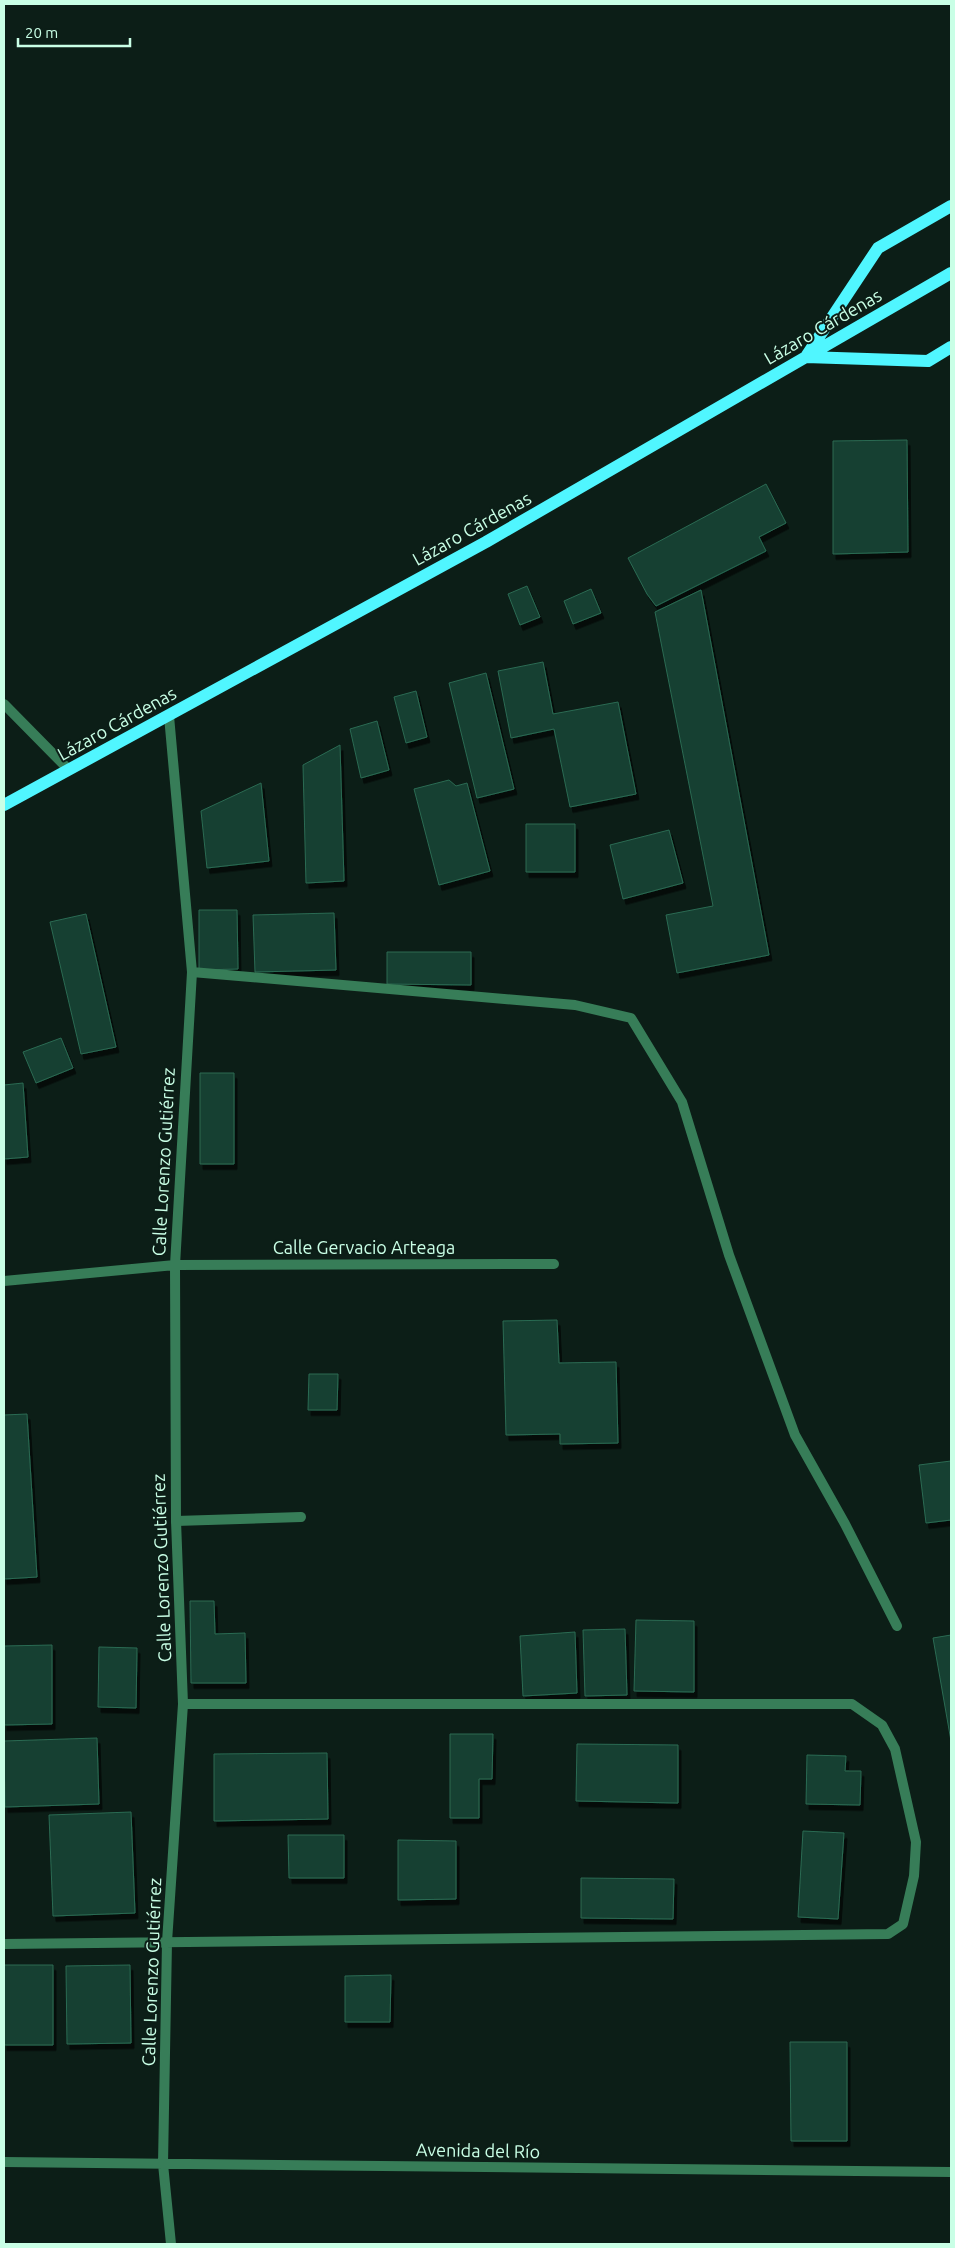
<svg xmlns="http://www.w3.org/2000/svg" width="955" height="2248" font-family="Ubuntu,sans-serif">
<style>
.building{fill:#183f31;stroke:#2a6b53;filter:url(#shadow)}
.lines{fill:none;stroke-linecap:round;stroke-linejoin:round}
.service{stroke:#377d58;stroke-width:10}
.minor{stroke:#377d58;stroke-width:10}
.primary{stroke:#50f6ff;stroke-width:12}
.labels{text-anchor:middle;stroke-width:4;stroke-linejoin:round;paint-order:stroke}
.street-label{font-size:18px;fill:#c9ffe6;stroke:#0c1e17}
</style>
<defs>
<filter id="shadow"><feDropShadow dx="3" dy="5.5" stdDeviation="0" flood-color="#0009"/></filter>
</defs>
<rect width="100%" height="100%" fill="#0c1e17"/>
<!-- building -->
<path class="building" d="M907 440 908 552 833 554V441Z
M766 484 786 523 759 537 766 551 656 606 647 594 628 558Z
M527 586 540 617 520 625 508 594Z
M591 589 601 613 573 624 564 601Z
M701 590 769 955 677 973 666 915 713 906 655 612Z
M543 662 553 714 618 702 636 794 570 807 554 729 511 738 498 671Z
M486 673 514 789 477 798 449 683Z
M416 691 427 737 406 743 394 697Z
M377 721 389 770 361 778 350 729Z
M340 745 344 881 306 883 303 765Z
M449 780 456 786 467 783 490 871 439 885 414 789Z
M261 783 269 861 207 868 201 811Z
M526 824H575V872H526Z
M669 830 683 883 623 899 610 845Z
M199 910H237L238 969 199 970Z
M334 913 336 970 255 972 253 915Z
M86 914 116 1047 81 1054 50 922Z
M387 952H471V985L387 984Z
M61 1038 73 1068 36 1083 23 1052Z
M200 1073H234V1164H200Z
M23 1083 28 1157 4 1159V1085Z
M557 1320 559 1363 616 1362 618 1443 560 1444V1434L506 1435 503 1321Z
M309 1374H338L337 1410H308Z
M27 1414 37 1577 4 1579V1415Z
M951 1461V1520L926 1523 919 1465Z
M190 1601H214L215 1634 245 1633 246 1683H191Z
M636 1620 694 1621V1692L634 1691Z
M625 1629 627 1695 585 1696 583 1630Z
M575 1632 577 1693 523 1696 520 1636Z
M951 1635V1741L933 1638Z
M52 1645V1724L4 1725V1646Z
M99 1647 137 1648 136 1708 98 1707Z
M450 1734H493L492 1779H479V1818H450Z
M97 1738 99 1804 5 1807 4 1741Z
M577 1744 678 1745V1803L576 1801Z
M327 1753 328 1819 214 1821V1754Z
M807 1755 846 1756 845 1771H861L860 1805 806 1804Z
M131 1812 135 1913 53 1916 49 1815Z
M803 1831 844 1833 838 1919 798 1917Z
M288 1835H344V1878H289Z
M398 1840 456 1841V1899L398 1900Z
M581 1878 674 1879 673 1919 581 1918Z
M4 1965H53V2045H4Z
M130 1965 131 2043 67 2044 66 1966Z
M391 1975 390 2022H345V1976Z
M790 2042H847V2141H791Z"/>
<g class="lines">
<!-- service -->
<path class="service" d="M4 704 69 770
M176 1521 301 1517"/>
<!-- minor -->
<path class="minor" d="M169 716 192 972 175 1265 176 1521 183 1704 167 1942 163 2164 171 2244
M192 972 575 1005 631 1018 682 1102 729 1255 795 1435 845 1524 897 1626
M4 1281 175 1265 554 1264
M4 1944 888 1934 903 1924 914 1876 916 1842 895 1749 882 1725 852 1704H183
M4 2162 951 2172"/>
<!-- primary -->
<path class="primary" d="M807 355 878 248 951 206
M806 357 928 361 951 347
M4 805 486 542 951 273"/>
</g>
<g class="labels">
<!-- street labels -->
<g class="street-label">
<text transform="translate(823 327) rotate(-30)" y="6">Lázaro Cárdenas</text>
<text transform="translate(472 529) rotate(-29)" y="6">Lázaro Cárdenas</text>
<text transform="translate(117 724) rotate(-29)" y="6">Lázaro Cárdenas</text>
<text transform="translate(164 1162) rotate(-87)" y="6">Calle Lorenzo Gutiérrez</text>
<text x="364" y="1254">Calle Gervacio Arteaga</text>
<text transform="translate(162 1568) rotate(-92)" y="6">Calle Lorenzo Gutiérrez</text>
<text transform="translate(152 1972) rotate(-88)" y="6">Calle Lorenzo Gutiérrez</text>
<text transform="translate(478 2151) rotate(1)" y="6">Avenida del Río</text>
</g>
</g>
<!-- border -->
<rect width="955" height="2248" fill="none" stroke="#c9ffe6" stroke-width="10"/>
<!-- scale -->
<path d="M18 38v8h112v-8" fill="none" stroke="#c9ffe6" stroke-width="2.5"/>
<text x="25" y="38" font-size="15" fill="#c9ffe6" stroke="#0c1e17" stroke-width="4" paint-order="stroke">20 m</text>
</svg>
